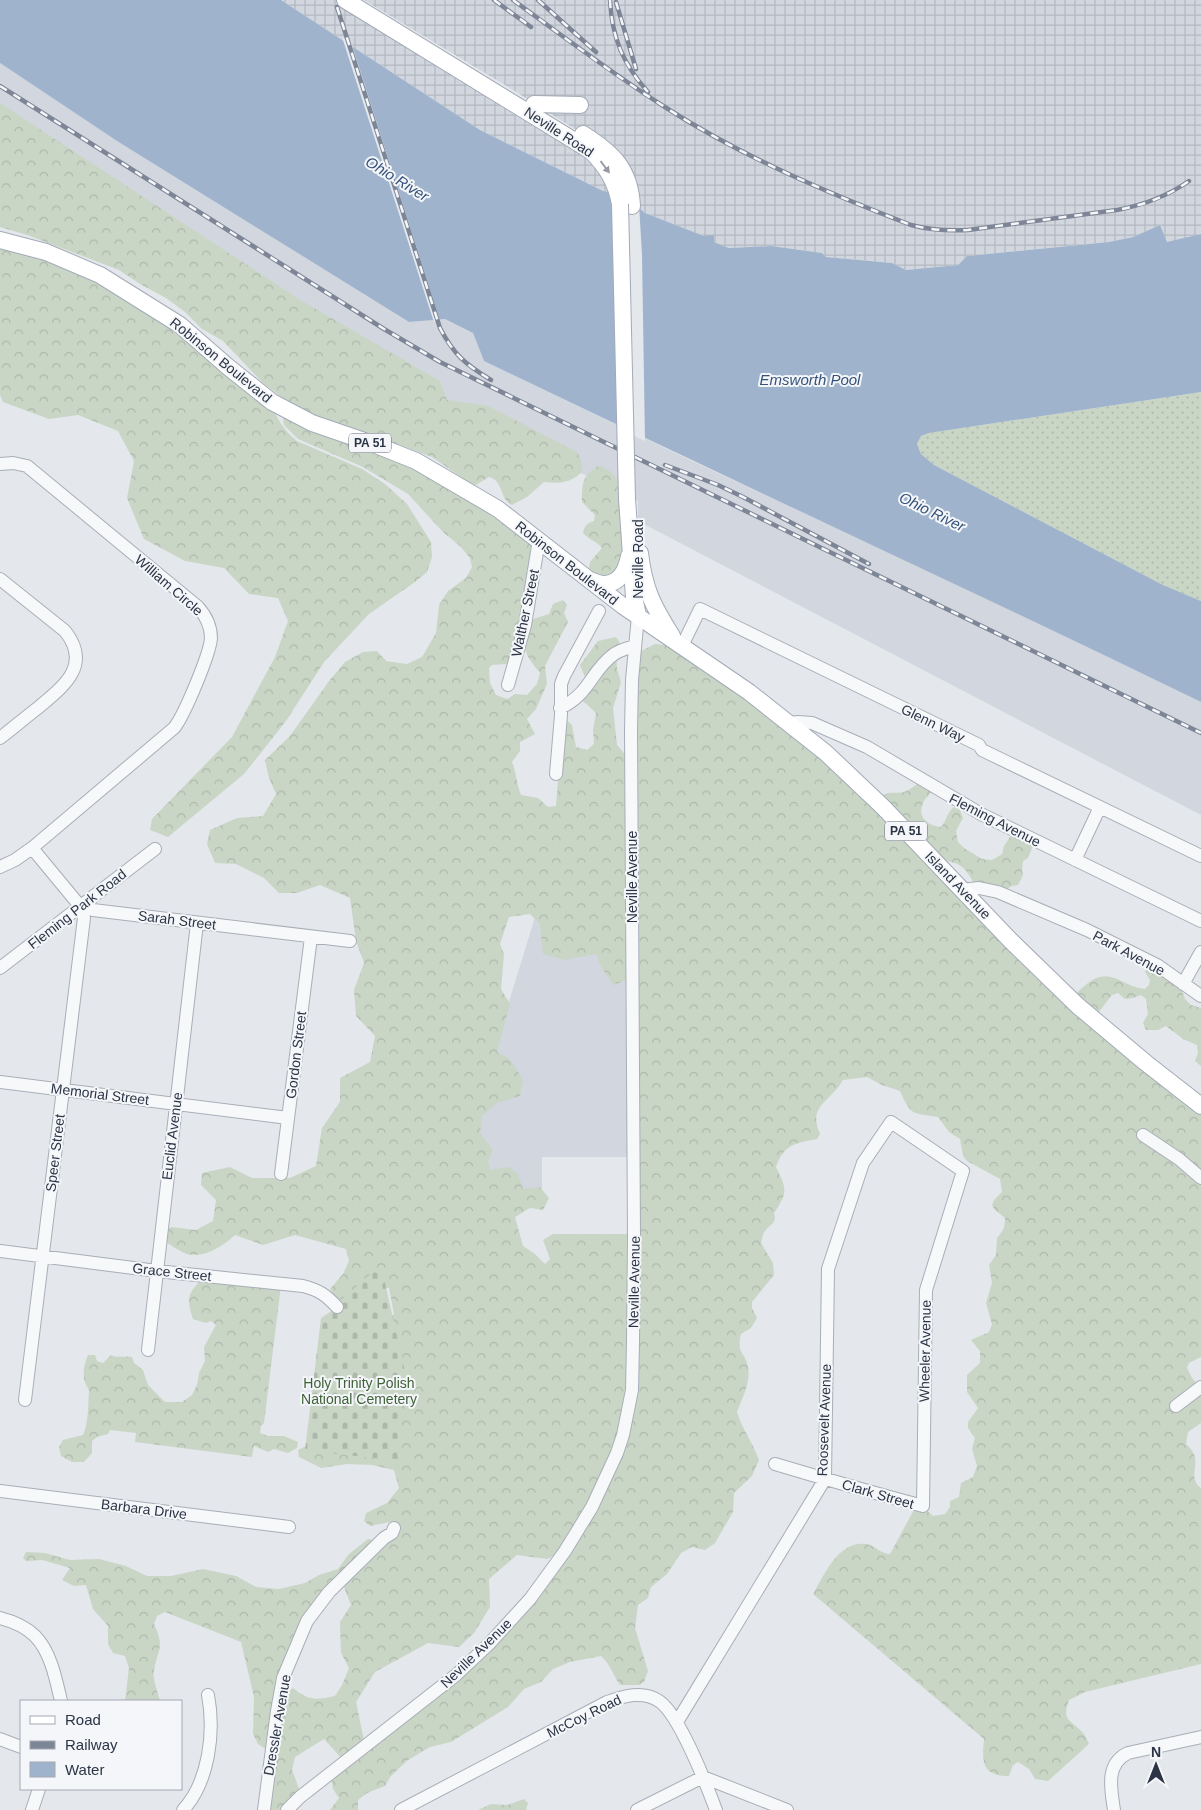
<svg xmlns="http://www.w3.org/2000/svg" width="1201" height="1810" font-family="Helvetica,sans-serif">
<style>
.built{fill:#d2d6de}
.industrial{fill:url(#industrial-grid)}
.grass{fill:url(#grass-dots)}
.forest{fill:url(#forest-crowns)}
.cemetery{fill:url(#cemetery-stones)}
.water{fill:#9fb4cc}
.pier{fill:#e4e7ec}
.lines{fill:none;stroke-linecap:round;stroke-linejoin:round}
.minor-casing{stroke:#a9aeb7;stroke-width:14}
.major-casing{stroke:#a3abb8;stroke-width:18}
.minor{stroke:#f7f8fa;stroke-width:12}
.major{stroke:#fff;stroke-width:16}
.rail-casing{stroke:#7d8696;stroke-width:4.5}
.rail{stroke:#f4f6f9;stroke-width:2.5;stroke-dasharray:8;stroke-linecap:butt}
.major-bridge-casing{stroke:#a3abb8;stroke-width:18;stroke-linecap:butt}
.major-bridge{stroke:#fff;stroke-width:16}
.oneway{fill:#959aa2}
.labels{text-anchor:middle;stroke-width:4;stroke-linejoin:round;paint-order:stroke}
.shield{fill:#f4f6f9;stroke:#676e7b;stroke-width:1}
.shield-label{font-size:12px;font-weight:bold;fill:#2b3445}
.street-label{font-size:14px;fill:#2b3445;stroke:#f4f6f9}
.park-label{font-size:14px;fill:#3f6138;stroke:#f4f6f9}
.water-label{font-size:15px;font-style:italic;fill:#34527a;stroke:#f4f6f9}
</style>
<defs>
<pattern id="industrial-grid" width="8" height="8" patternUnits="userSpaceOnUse" patternTransform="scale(1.25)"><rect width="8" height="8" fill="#d2d6de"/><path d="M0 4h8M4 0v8" fill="none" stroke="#b4b8c0"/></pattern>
<pattern id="grass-dots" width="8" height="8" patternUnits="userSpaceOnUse" patternTransform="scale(1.25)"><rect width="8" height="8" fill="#c9d6c5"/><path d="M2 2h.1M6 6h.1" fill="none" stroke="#adb8ab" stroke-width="1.8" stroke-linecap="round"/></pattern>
<pattern id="forest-crowns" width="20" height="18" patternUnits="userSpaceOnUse" patternTransform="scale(1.25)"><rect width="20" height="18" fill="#c9d6c5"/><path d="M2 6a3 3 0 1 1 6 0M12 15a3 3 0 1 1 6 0" fill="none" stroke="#adb8ab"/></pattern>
<pattern id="cemetery-stones" width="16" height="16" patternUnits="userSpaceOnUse" patternTransform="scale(1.25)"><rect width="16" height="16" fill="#c9d6c5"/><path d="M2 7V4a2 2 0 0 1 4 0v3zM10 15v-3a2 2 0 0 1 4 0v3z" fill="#adb8ab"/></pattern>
</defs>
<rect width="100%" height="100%" fill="#e4e7ec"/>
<!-- built -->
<path class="built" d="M0 63 117 141 409 322 445 319 473 333 484 361 690 460 1006 607 1201 702V815L638 521V501L295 332 0 142Z
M581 768H631L634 1157H542V1193H450Z"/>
<!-- industrial -->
<path class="industrial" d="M281 0H345L580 143 618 193 603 191 480 130Z
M364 0H1201V234L1167 243 1160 225 1133 237 1109 242 967 256 958 265 906 270 892 263 826 257 822 253 771 246 729 248 714 242 713 236H704L645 213 631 201 602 146 508 87Z"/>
<!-- grass -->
<path class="grass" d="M1201 392V601L1163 585 934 465 921 454 917 444 921 436 929 433Z"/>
<!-- forest -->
<path class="forest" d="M0 103 302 301 440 381 447 400 488 406 577 452 581 460 582 472C570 483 560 484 544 482L527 497 512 505C499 499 504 481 489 477L474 486 432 457 386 440 341 428 296 408 263 383 223 341 202 329 185 312 166 298 140 284 119 270 30 236 0 227Z
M0 242 46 254 178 327 271 402C276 418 284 431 297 441L362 469 385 484 407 504 431 542 432 557 427 572 415 582 369 614 324 662 286 721 244 774 168 837 150 830 152 819 232 737 275 657 288 621 278 598 249 594 224 568 185 561 144 539 127 498 134 461 118 431 78 415 49 419 3 402 0 395Z
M285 414 376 446 526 532 533 552 515 658 506 664 492 665 489 668 490 683 496 695 507 699 515 694 527 695 537 684 540 673C521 650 523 648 530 620L549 614 553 604 563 600 567 605 564 613 568 622 545 666 547 684 536 709 527 719 535 734 520 742V751L512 762C517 775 516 782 521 795L538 798 548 807 556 806 563 717 572 725 576 747 587 750 594 744 593 730 596 713 583 701 587 682 580 665 598 641 616 637 620 643 616 648 617 669 621 682 613 708 617 745 629 759 630 979 613 985 600 965 597 954 564 960 543 954 540 924 530 914 509 917 500 944 504 954 501 989 510 1004 497 1052 510 1059 523 1080 520 1096 497 1103 482 1116 480 1133 493 1150 488 1160 490 1170 509 1167 518 1174 523 1189 540 1187 549 1198 543 1210 530 1208 515 1217 523 1246 535 1254 545 1264 550 1259 543 1240 553 1234H633L631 1390 616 1453 561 1553 547 1559 517 1555 489 1579 490 1607 474 1633 459 1647 428 1643 375 1672 356 1702 365 1745 344 1761 324 1739 295 1757 292 1770 301 1794 284 1810H265L281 1697 293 1688C309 1701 316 1700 335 1696L342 1685 349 1668 341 1653 340 1622 351 1605 342 1582 385 1539 399 1534 400 1525 394 1521 370 1526 364 1521 366 1513 387 1503 399 1488 394 1470 372 1465 347 1464 321 1468 299 1457 298 1450 311 1444 383 1321 394 1314 389 1288 377 1287 366 1282 341 1300 333 1295 330 1289 343 1274 349 1261 346 1249 295 1235 263 1245 235 1235C222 1247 202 1260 184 1253 178 1250 172 1246 166 1242L165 1233 171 1227 196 1230 213 1221 216 1200 201 1185 202 1173 230 1167 252 1178H290L316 1166 322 1128 340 1102V1078L370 1062 375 1036 356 1016 354 990 364 963 356 941 350 898 320 885 297 893H279L264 878 236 864 215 863 207 844 210 830 237 818 263 816 276 794 269 778 265 760 290 736 329 681 345 662 363 652 377 651 386 661 407 664 422 657 436 633 439 605 448 591 466 578 472 567 470 558 460 546 443 532 408 494 363 467 298 439 284 425 283 418Z
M600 465C608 470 616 474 619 484 623 495 625 558 618 568 613 576 606 576 598 576L589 568 590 562 602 548C597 541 589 540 583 533 584 526 587 523 594 521L595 515 582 502C582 483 582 475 600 465Z
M655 644 676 646 828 759 1002 937 1201 1110V1357L1189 1363 1187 1368 1192 1378 1201 1388V1423L1188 1432 1186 1444C1189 1447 1192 1450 1194 1454 1199 1465 1188 1479 1201 1488V1664L1085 1692 1069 1700C1061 1722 1071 1719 1083 1733 1086 1736 1087 1740 1089 1744L1048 1781 1035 1779 1029 1769 1018 1762 1013 1765 1009 1776C981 1776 982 1761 984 1739L813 1594C825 1574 838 1541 866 1544 875 1545 880 1554 890 1554L916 1506 923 1507 933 1516 945 1514 950 1507V1501L959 1497 961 1483 973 1477 977 1466 972 1449 975 1438 968 1428V1422L978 1408 967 1392V1375L980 1363V1351L971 1340 989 1332 992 1324 986 1303 992 1283 989 1265 996 1255 997 1238C1003 1231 1005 1228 1005 1218L995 1210 992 1205 994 1200 1002 1192 1000 1179 967 1161 963 1156 960 1139 949 1132 938 1117C912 1113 911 1116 900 1091L882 1085 867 1077 843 1080C831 1102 807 1105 820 1134L817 1139C796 1143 784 1144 776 1167 787 1190 788 1192 774 1213 777 1224 771 1223 765 1231 763 1233 762 1239 761 1243L773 1263 774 1275 752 1302V1308L757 1318 751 1328 741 1334C736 1354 745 1351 748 1367 751 1383 742 1398 737 1412 742 1429 753 1443 759 1460L752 1476 734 1493 733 1512 715 1543 705 1550 692 1547 681 1553 667 1574 651 1587 648 1598 638 1605 635 1628 648 1671 644 1682 639 1685H620C612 1674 611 1665 601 1656L570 1662 553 1669 541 1682 524 1689 508 1707 451 1742 430 1747 408 1760 391 1776 385 1786 367 1793 358 1800V1810H330L339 1798 333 1789 331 1776 490 1645 593 1508 634 1391V679L639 652Z
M921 781 934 789C930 794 923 800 922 806 918 819 930 826 941 827 947 820 947 812 954 807L960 810 963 818 956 831 958 842 964 848 982 859 992 860 1002 854 1004 846 1012 834 1035 841 1028 858 1023 861 1022 870 1023 875 1018 885 1012 886 1001 892 975 885C964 865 960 862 937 860L879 801C886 788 893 795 904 792 910 790 916 785 921 781Z
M1158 960 1165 962 1171 975 1180 986 1185 999 1191 1005 1201 1008V1066L1195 1061 1198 1053 1197 1045 1183 1039 1166 1026 1158 1030H1146L1143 1023 1148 1014 1146 999 1141 995 1133 998 1125 999 1118 993 1112 995 1095 1017 1072 997C1087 984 1098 969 1119 980 1128 984 1135 988 1145 989L1149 985 1150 980 1145 972C1147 965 1151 962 1158 960Z
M205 1276 281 1285 264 1423 261 1426 260 1433 268 1436H284L298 1442 297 1448 288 1453 274 1449 268 1452 254 1446 252 1457 135 1442 136 1433 110 1430 108 1434 97 1437 92 1441V1453L84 1462H72L61 1456 59 1447 63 1440 83 1435C89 1421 88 1405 89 1390 81 1379 83 1367 88 1355H95L97 1361 103 1363 111 1355C118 1359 124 1355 132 1357L134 1363 143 1370 148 1385 165 1402H182L192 1395 197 1385 199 1373 205 1361 204 1347 216 1325 211 1321 206 1323 193 1319C185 1295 189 1293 205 1276Z
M368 1539 380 1542 328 1592 287 1653 270 1752 258 1744 253 1734 254 1697 241 1642 165 1612 157 1616 154 1624C165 1648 158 1648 154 1670 152 1679 158 1692 160 1701H125L129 1668 125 1656 113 1653 108 1644V1626L93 1609 86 1585 74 1586 62 1580 70 1568 42 1560 26 1561 23 1558 26 1552 45 1553 70 1560 99 1559 126 1566 147 1576H171L203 1569 236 1576 256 1587 279 1589 305 1583 319 1575 338 1569 349 1554Z
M524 1799 528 1803 526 1810H478L491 1804 507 1805Z"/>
<!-- cemetery -->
<path class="cemetery" d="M381 1265 407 1381 397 1461 305 1450 321 1318 339 1306 341 1300Z"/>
<!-- water -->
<path class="water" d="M0 0H281L480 130 603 191 618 193 631 201 645 213 704 236 714 235V242L729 248 771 246 822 253 826 257 892 263 906 270 958 265 967 256 1109 242 1133 237 1160 225 1167 242 1201 234V392L929 433 921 436 917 444 921 454 934 465 1163 585 1201 601V702C963 586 722 476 484 361L473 333 445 319 409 322 117 141 0 63Z"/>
<!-- pier -->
<path class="pier" d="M342 37 351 42 440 321 434 322 430 310Z
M619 191 639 204 642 255 645 441 621 430Z"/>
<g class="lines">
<defs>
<path id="minor" d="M0 464 13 463 27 466 198 607C206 616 211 625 211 638 210 654 184 716 174 728L32 848 15 860 0 867
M0 579 65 631C92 665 64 686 39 707 26 717 13 728 0 738
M682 646 700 609 979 745 982 750 1201 856
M508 685 525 625 539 540
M560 708C590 694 591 671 613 655 619 650 628 648 635 646
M790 723 798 722 812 723 867 747 981 814 1201 921
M556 774 561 715V684L564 676 599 611
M32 848 80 906 93 910 350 941
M1075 860 1100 807
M962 890 979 888 998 892 1087 930 1157 965 1201 996
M0 968 155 849
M1183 984 1201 952
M0 1082 288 1118
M1143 1135 1179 1159 1201 1178
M281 1174 311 937
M0 1251 157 1271 303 1286C319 1290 326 1295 337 1307
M148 1350 197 923
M25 1400 84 918 80 906
M1176 1406 1201 1387
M0 1491 289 1527
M0 1618C12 1621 26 1627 35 1636 51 1652 56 1680 61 1701
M677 1722 825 1479 828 1269 863 1163 891 1122 963 1171 926 1290 923 1506C874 1493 825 1479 775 1464
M0 1739 21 1747
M32 1810 39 1789
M183 1810C209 1782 215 1732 208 1695
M264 1810 277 1711 283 1678 307 1621 329 1592 384 1538 392 1533 394 1528
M287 1810 300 1797 456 1675 489 1644 530 1599 565 1551 592 1507 617 1453 623 1435 632 1390 633 1342 634 1238 631 731 632 680 638 616
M401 1810 607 1702C624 1696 643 1690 659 1701 679 1714 707 1786 716 1810
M637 1810 703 1777 787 1810
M1114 1810C1111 1789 1105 1764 1128 1753L1201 1737"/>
<path id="major" d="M345 0 591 151C607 167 616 182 620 204
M534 104 580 105
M583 134C613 153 630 169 632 206
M0 240 46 252 100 275 180 325 227 366 272 402 312 423 376 445 416 461 498 509 623 606 749 692 826 753 883 807 1010 940 1078 1006 1146 1063 1201 1106
M627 499 634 597 638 616
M640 553C644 589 653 606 672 636
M590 580C612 591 625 578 629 556"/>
</defs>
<!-- minor casing -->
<use href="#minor" class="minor-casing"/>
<!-- major casing -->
<use href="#major" class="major-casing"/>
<!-- minor -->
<use href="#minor" class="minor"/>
<!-- major -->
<use href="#major" class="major"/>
<defs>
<path id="rail" d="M494 0 531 27
M513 0C564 37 614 75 668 109 743 157 828 193 911 225 930 230 948 231 968 230L1117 210C1144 205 1166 197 1189 181
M538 0 596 52
M610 0C612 38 623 64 648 92
M616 2 636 69
M337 7 440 328C454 355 465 364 491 380
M0 86 384 329 440 362 1201 733
M665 465 718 485 743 497 869 564"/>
</defs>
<!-- rail casing -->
<use href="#rail" class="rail-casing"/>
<!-- rail -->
<use href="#rail" class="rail"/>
<defs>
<path id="major-bridge" d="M620 204 627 499"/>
</defs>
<!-- major-bridge casing -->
<use href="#major-bridge" class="major-bridge-casing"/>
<!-- major-bridge -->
<use href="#major-bridge" class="major-bridge"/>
</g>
<!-- one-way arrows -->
<defs><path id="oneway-solid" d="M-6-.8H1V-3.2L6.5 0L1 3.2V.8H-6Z" transform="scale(1.25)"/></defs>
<use class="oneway" href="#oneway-solid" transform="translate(605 167) rotate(53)"/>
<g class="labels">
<!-- shield labels -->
<g class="shield">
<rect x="349" y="433.5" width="42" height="19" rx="4"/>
<rect x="885" y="821.5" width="42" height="19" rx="4"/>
</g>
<g class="shield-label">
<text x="370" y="447">PA 51</text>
<text x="906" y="835">PA 51</text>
</g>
<!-- street labels -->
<g class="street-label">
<text transform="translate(559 132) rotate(33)" y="5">Neville Road</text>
<text transform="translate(221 360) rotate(39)" y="5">Robinson Boulevard</text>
<text transform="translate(638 559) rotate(-90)" y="5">Neville Road</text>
<text transform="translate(567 563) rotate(38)" y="5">Robinson Boulevard</text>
<text transform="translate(169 585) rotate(41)" y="5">William Circle</text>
<text transform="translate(525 613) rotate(-78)" y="5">Walther Street</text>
<text transform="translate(933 723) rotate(26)" y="5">Glenn Way</text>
<text transform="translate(995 820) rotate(27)" y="5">Fleming Avenue</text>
<text transform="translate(632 877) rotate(-90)" y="5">Neville Avenue</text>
<text transform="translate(958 885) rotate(46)" y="5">Island Avenue</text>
<text transform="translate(77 909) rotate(-38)" y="5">Fleming Park Road</text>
<text transform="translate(177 920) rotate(7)" y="5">Sarah Street</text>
<text transform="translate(1129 953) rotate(28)" y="5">Park Avenue</text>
<text transform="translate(296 1055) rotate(-83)" y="5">Gordon Street</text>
<text transform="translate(100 1094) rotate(7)" y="5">Memorial Street</text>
<text transform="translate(172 1136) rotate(-83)" y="5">Euclid Avenue</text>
<text transform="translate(55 1153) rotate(-83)" y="5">Speer Street</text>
<text transform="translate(172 1272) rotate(6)" y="5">Grace Street</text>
<text transform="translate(634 1282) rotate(-89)" y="5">Neville Avenue</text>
<text transform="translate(925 1351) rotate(-89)" y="5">Wheeler Avenue</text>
<text transform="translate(824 1420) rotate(-88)" y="5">Roosevelt Avenue</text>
<text transform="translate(878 1494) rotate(16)" y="5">Clark Street</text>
<text transform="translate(144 1509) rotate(7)" y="5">Barbara Drive</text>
<text transform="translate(476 1653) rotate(-44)" y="5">Neville Avenue</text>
<text transform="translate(584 1716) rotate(-26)" y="5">McCoy Road</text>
<text transform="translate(277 1725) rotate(-80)" y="5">Dressler Avenue</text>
</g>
<!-- park labels -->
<g class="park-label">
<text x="359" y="1388">Holy Trinity Polish<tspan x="359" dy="16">National Cemetery</tspan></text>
</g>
<!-- water labels -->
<g class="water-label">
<text transform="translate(397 179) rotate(32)" y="5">Ohio River</text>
<text x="810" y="385">Emsworth Pool</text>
<text transform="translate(932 512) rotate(26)" y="5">Ohio River</text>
</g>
</g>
<!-- legend -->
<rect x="20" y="1700" width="162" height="90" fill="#f4f6f9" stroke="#a4a8b1"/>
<rect x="30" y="1716" width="25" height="8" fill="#ffffff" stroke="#a4a8b1"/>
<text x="65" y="1725" font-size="15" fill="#2b3445">Road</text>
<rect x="30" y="1741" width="25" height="8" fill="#7d8696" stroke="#a4a8b1"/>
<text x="65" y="1750" font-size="15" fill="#2b3445">Railway</text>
<rect x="30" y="1762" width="25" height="15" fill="#9fb4cc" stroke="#a4a8b1"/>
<text x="65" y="1775" font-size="15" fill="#2b3445">Water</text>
<!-- north arrow -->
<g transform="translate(1156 1765)" stroke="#f4f6f9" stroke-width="4" paint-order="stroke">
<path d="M0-4L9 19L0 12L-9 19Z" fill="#2b3445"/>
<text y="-8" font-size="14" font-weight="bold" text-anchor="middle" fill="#2b3445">N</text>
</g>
</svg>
